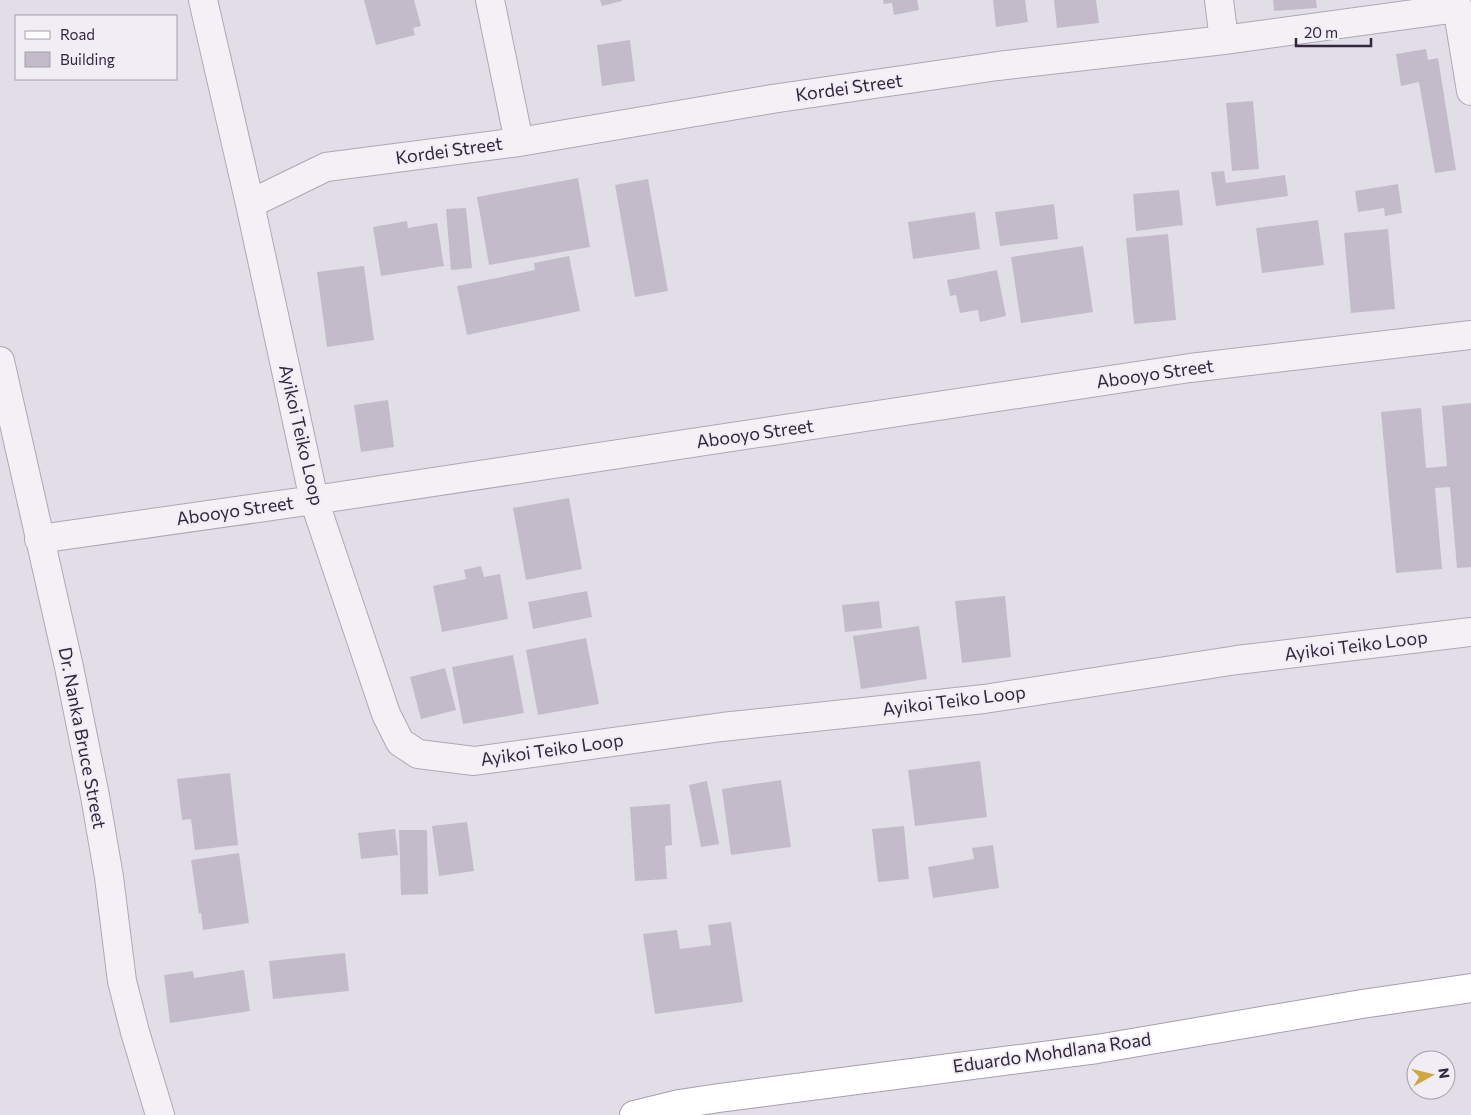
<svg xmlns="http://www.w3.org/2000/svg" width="1471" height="1115" font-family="Commissioner,sans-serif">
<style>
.building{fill:#c3bbca}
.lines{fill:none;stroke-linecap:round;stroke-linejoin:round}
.minor-casing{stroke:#aea7b5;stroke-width:30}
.major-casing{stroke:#a89db3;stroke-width:30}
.minor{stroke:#f3f1f6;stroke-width:28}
.major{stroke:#fff;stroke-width:28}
.labels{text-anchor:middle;stroke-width:4;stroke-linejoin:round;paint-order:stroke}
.street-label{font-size:18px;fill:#33273e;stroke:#f1edf5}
</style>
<rect width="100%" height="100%" fill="#e2dee8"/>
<!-- building -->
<path class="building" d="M364 0H414L421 26 413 28 415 35 376 45Z
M600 0H622V1L602 6Z
M883 0H917L919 10 894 15 892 3 884 4Z
M993 0H1025L1028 22 996 27Z
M1054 0H1096L1099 23 1057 28Z
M1273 0H1316L1317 8 1274 11Z
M630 40 635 81 602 86 597 45Z
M1426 49 1428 60 1438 58 1456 170 1435 173 1419 82 1401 86 1396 54Z
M1253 101 1259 169 1232 171 1226 103Z
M1224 171 1226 183 1285 175 1288 196 1216 206 1211 172Z
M578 178 590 247 489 265 477 197Z
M648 179 668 291 635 297 615 185Z
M1398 184 1402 213 1385 216 1384 208 1358 212 1355 191Z
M1179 190 1183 225 1136 231 1133 194Z
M1054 204 1058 239 1000 246 995 212Z
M466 208 472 268 451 270 446 209Z
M975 212 980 249 913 259 908 222Z
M1318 220 1324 265 1262 273 1256 228Z
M407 221 408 228 437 223 444 266 381 276 373 227Z
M1388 229 1395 309 1351 313 1344 233Z
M1168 234 1176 320 1134 324 1126 238Z
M1083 246 1093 312 1021 323 1011 257Z
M569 256 580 311 467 335 457 286 535 270 534 263Z
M364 266 374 340 327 347 317 272Z
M997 270 1006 316 980 322 978 310 960 313 956 295 950 296 947 280Z
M388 400 394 447 361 452 354 405Z
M1471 403V567L1457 568 1450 487 1435 488 1442 569 1396 573 1381 412 1421 408 1426 468 1447 466 1442 406Z
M569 498 582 569 526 580 513 508Z
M481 566 484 577 500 574 508 619 442 632 433 586 466 579 464 570Z
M587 591 592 617 533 629 528 602Z
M1005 596 1011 657 962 663 955 601Z
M879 601 882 628 845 632 842 605Z
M919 626 927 679 861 689 853 636Z
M586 638 599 704 538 715 526 650Z
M513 655 524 713 463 724 452 667Z
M445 668 456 710 421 719 410 677Z
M980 761 987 817 915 826 908 770Z
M230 773 238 845 195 850 191 819 182 820 177 779Z
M781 780 791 847 731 855 722 789Z
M707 781 719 844 701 847 689 785Z
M670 804 672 845 665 846 667 879 635 881 630 807Z
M467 822 474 871 439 876 432 826Z
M904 826 909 879 878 882 872 829Z
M395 829 398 855 361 859 358 833Z
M399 830H427L428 894 401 895Z
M993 845 999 888 933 898 928 867 974 859 972 848Z
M239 853 249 923 203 930 201 913 199 914 191 860Z
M731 922 743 1002 655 1014 643 934 677 930 680 949 711 945 708 925Z
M345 953 349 991 273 999 269 961Z
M244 970 250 1011 170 1023 164 975 193 971 194 978Z"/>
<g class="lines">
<defs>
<path id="minor" d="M203 0 250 204 314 500 386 714 400 742 418 754 474 761 722 727 984 699 1237 660 1471 632
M490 0 519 142
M1219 0 1224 40
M1456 0 1471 91
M250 204 326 167 519 142 772 99 998 66 1224 40 1458 8
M0 361 69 667 95 796 109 877 122 981 135 1032 160 1115
M39 539 314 500 1190 368 1471 335"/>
<path id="major" d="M634 1115 679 1104 719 1098 1097 1049 1362 1004 1471 988"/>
</defs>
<!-- minor casing -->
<use href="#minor" class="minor-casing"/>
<!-- major casing -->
<use href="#major" class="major-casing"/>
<!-- minor -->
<use href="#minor" class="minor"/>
<!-- major -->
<use href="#major" class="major"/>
</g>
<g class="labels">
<!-- street labels -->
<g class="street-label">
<text transform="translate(849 88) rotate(-8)" y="6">Kordei Street</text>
<text transform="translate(449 151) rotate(-8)" y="6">Kordei Street</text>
<text transform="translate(1155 374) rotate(-8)" y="6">Abooyo Street</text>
<text transform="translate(755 434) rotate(-8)" y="6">Abooyo Street</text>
<text transform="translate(301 435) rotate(77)" y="6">Ayikoi Teiko Loop</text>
<text transform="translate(235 511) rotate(-8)" y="6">Abooyo Street</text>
<text transform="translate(1356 646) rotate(-7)" y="6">Ayikoi Teiko Loop</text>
<text transform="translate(954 701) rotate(-7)" y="6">Ayikoi Teiko Loop</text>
<text transform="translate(82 738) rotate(79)" y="6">Dr. Nanka Bruce Street</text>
<text transform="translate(552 750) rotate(-8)" y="6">Ayikoi Teiko Loop</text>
<text transform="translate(1052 1053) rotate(-8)" y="6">Eduardo Mohdlana Road</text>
</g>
</g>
<!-- legend -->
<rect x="15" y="15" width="162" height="65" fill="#f1edf5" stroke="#a59eac"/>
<rect x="25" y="31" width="25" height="8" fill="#ffffff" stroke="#a59eac"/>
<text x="60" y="40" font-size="15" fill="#33273e">Road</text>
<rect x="25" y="52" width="25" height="15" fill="#c3bbca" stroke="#a59eac"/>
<text x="60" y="65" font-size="15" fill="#33273e">Building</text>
<!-- north arrow -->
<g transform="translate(1431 1075) rotate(82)"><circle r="24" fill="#f1edf5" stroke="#a59eac"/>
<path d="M0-4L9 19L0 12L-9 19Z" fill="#cfa741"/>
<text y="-8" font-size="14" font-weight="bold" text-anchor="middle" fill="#33273e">N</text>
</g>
<!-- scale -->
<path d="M1296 38v8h75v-8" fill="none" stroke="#33273e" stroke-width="2.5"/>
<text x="1304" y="38" font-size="15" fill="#33273e" stroke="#f1edf5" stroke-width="4" paint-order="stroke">20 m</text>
</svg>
